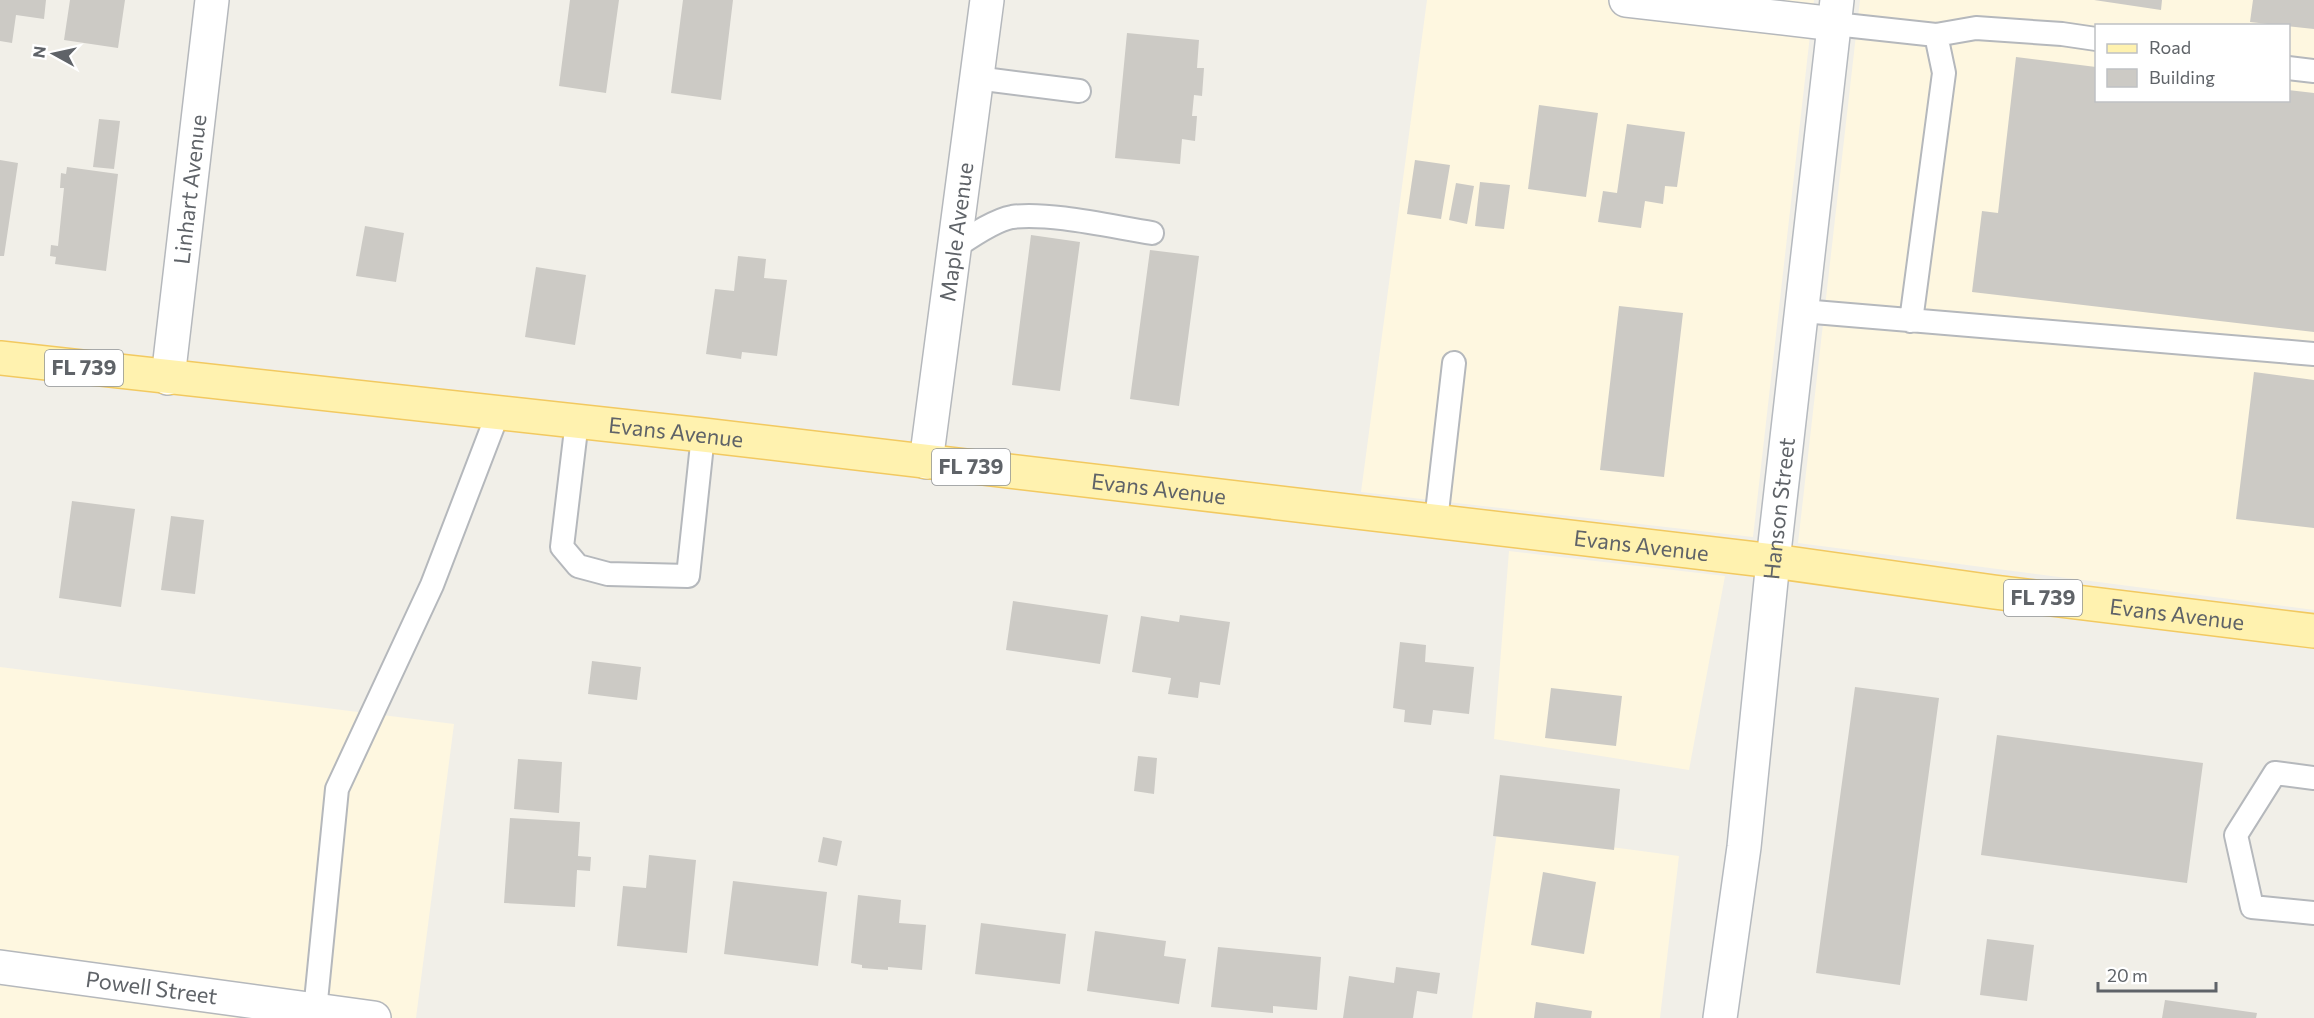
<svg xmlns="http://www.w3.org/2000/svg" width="2314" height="1018" font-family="Commissioner,sans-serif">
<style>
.commercial{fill:#fef7e0;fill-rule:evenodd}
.building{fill:#cccac5}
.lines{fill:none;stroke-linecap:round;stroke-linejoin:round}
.lane-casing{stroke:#b5b8bc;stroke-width:26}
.street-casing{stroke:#b5b8bc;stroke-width:36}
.secondary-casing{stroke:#b6babf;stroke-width:36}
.primary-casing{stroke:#f2c960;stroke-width:36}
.lane{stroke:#fff;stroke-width:22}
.street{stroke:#fff;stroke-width:33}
.secondary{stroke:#fff;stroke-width:33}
.primary{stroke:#fff2af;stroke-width:33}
.labels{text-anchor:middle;stroke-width:5;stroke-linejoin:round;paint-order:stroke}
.shield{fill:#fff;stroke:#8f9295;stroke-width:1.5}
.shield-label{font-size:21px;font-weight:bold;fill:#5f6368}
.street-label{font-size:22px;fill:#5f6368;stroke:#fff}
</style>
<rect width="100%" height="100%" fill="#f1efe8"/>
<!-- commercial -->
<path class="commercial" d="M1427 0H1814L1753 537 1361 492Z
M1860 0H2314V610L1798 543ZM2096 26H2288V100H2096Z
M1509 551 1725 576 1689 770 1494 739Z
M0 667 454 724 416 1018H0Z
M1497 832 1679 856 1660 1018H1472Z"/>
<!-- building -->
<path class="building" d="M0 0H46L44 19 16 15 12 43 0 41Z
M70 0H125L118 48 64 40Z
M570 0H619L606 93 559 86Z
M683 0H733L721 100 671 93Z
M2094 0H2162L2161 10Z
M2253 0H2314V29L2250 22Z
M1127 33 1199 40 1197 68H1204L1202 96 1194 95 1192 116H1197L1195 141 1182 139 1180 164 1115 158Z
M2016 57 2096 67V100H2288V90L2314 93V332L1972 292 1982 211 1998 213Z
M1539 105 1598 113 1586 197 1528 189Z
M99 119 120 121 114 169 93 167Z
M1627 124 1685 132 1677 187 1665 186 1663 204 1645 201 1641 228 1598 222 1603 191 1617 193Z
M0 160 18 163 4 256H0Z
M1415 160 1450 165 1441 219 1407 214Z
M67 167 118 174 106 271 55 264 56 257 50 256 51 245 58 246 64 188H60L61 173 66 174Z
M1480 182 1510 185 1504 229 1475 226Z
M1456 183 1474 186 1467 224 1449 220Z
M365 226 404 233 396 282 356 276Z
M1031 235 1080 242 1060 391 1012 385Z
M1150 250 1199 256 1179 406 1130 399Z
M738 256 766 259 764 278 787 280 777 356 742 352 741 359 706 354 715 289 734 291Z
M536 267 586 275 575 345 525 337Z
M1619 306 1683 313 1664 477 1600 470Z
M2254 372 2314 380V528L2236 519Z
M72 501 135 509 121 607 59 598Z
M171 516 204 520 195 594 161 590Z
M1013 601 1108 615 1100 664 1006 650Z
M1180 615 1230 622 1220 685 1200 682 1198 698 1168 694 1171 678 1132 672 1141 616 1179 622Z
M1400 642 1426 645 1425 662 1474 667 1469 714 1433 710 1431 725 1404 722 1405 710 1393 708Z
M592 661 641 667 637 700 588 694Z
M1855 687 1939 698 1900 985 1816 973Z
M1551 688 1622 696 1616 746 1545 738Z
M1997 735 2203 763 2187 883 1981 855Z
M1138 756 1157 758 1154 794 1134 791Z
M518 759 562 762 559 813 514 809Z
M1500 775 1620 789 1614 850 1493 836Z
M510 818 580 822 578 856 591 857 590 871 577 870 575 907 504 903Z
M823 837 842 841 837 866 818 862Z
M649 855 696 860 687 953 617 946 623 886 646 888Z
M1543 872 1596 882 1584 954 1531 945Z
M733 881 827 892 818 966 724 954Z
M858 895 901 900 899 923 926 925 922 970 888 967V970L862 968V965L851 963Z
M981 923 1066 934 1060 984 975 974Z
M1095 931 1166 941 1164 956 1186 959 1179 1004 1087 991Z
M1987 939 2034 945 2027 1001 1980 995Z
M1218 947 1321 957 1317 1010 1273 1006V1013L1211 1007Z
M1396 967 1440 973 1437 994 1417 991 1413 1018H1343L1349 976 1394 983Z
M2165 1000 2257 1013 2256 1018H2162Z
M1536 1002 1592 1011 1591 1018H1534Z"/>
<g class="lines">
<defs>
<path id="lane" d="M1835 24 1936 35 1944 73 1911 321
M1936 35 1976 28 2062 34 2096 39
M2288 68 2314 71
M976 78 1079 91
M954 248C969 238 994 220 1012 217 1050 212 1113 227 1152 233
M1802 311 2314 354
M577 421 562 547 578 566 608 574 688 576 703 435
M1436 521 1454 363
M2314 778 2275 773 2236 835 2252 907 2314 913
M315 1011 337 789 432 585 498 413"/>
<g id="street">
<path d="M1626 0 1835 24"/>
<path id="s1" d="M168 378 212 0"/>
<path id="s2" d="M926 462 987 0"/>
<path id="s3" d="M0 967 374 1018"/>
</g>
<g id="secondary">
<path id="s4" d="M1720 1018 1744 847 1773 561 1837 0"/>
</g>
<g id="primary">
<path id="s5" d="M0 358 703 435 1773 561 1994 592 2314 631"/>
</g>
</defs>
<!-- lane casing -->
<use href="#lane" class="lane-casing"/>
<!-- street casing -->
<use href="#street" class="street-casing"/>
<!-- secondary casing -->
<use href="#secondary" class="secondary-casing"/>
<!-- primary casing -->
<use href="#primary" class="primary-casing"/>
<!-- lane -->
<use href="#lane" class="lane"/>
<!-- street -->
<use href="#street" class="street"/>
<!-- secondary -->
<use href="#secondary" class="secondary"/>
<!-- primary -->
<use href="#primary" class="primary"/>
</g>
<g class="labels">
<!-- shield labels -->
<g class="shield">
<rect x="45" y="350" width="78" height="36" rx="4.5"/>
<rect x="932" y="449" width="78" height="36" rx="4.5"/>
<rect x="2004" y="580" width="78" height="36" rx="4.5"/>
</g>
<g class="shield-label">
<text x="84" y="375">FL 739</text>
<text x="971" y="474">FL 739</text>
<text x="2043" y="605">FL 739</text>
</g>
<!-- street labels -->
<g class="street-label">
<text dy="8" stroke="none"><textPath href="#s1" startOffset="190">Linhart Avenue</textPath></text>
<text dy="8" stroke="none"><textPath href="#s2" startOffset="232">Maple Avenue</textPath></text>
<text dy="8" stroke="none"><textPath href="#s5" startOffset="680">Evans Avenue</textPath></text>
<text dy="8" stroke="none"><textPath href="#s5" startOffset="1166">Evans Avenue</textPath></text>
<text dy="8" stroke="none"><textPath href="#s4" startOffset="513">Hanson Street</textPath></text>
<text dy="8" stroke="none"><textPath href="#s5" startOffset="1652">Evans Avenue</textPath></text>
<text dy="8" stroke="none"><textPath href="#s5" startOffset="2192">Evans Avenue</textPath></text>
<text dy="8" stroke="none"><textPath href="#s3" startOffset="153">Powell Street</textPath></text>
</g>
</g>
<!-- legend -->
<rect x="2095" y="24" width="195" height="78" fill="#ffffff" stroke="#bfc1c3" stroke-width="1.5"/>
<rect x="2107" y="44" width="30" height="9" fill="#fff2af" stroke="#bfc1c3" stroke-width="1.5"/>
<text x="2149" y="54" font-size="18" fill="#5f6368">Road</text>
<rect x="2107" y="69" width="30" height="18" fill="#cccac5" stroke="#bfc1c3" stroke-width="1.5"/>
<text x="2149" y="84" font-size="18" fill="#5f6368">Building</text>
<!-- north arrow -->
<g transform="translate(54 54) rotate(278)" stroke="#ffffff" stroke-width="4.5" paint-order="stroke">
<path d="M0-4.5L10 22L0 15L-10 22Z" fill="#5f6368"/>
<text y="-9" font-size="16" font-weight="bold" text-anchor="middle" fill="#5f6368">N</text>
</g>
<!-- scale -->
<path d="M2098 982v9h118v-9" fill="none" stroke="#5f6368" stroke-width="3"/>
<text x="2107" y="982" font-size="18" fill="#5f6368" stroke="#ffffff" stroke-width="4.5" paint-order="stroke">20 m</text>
</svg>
